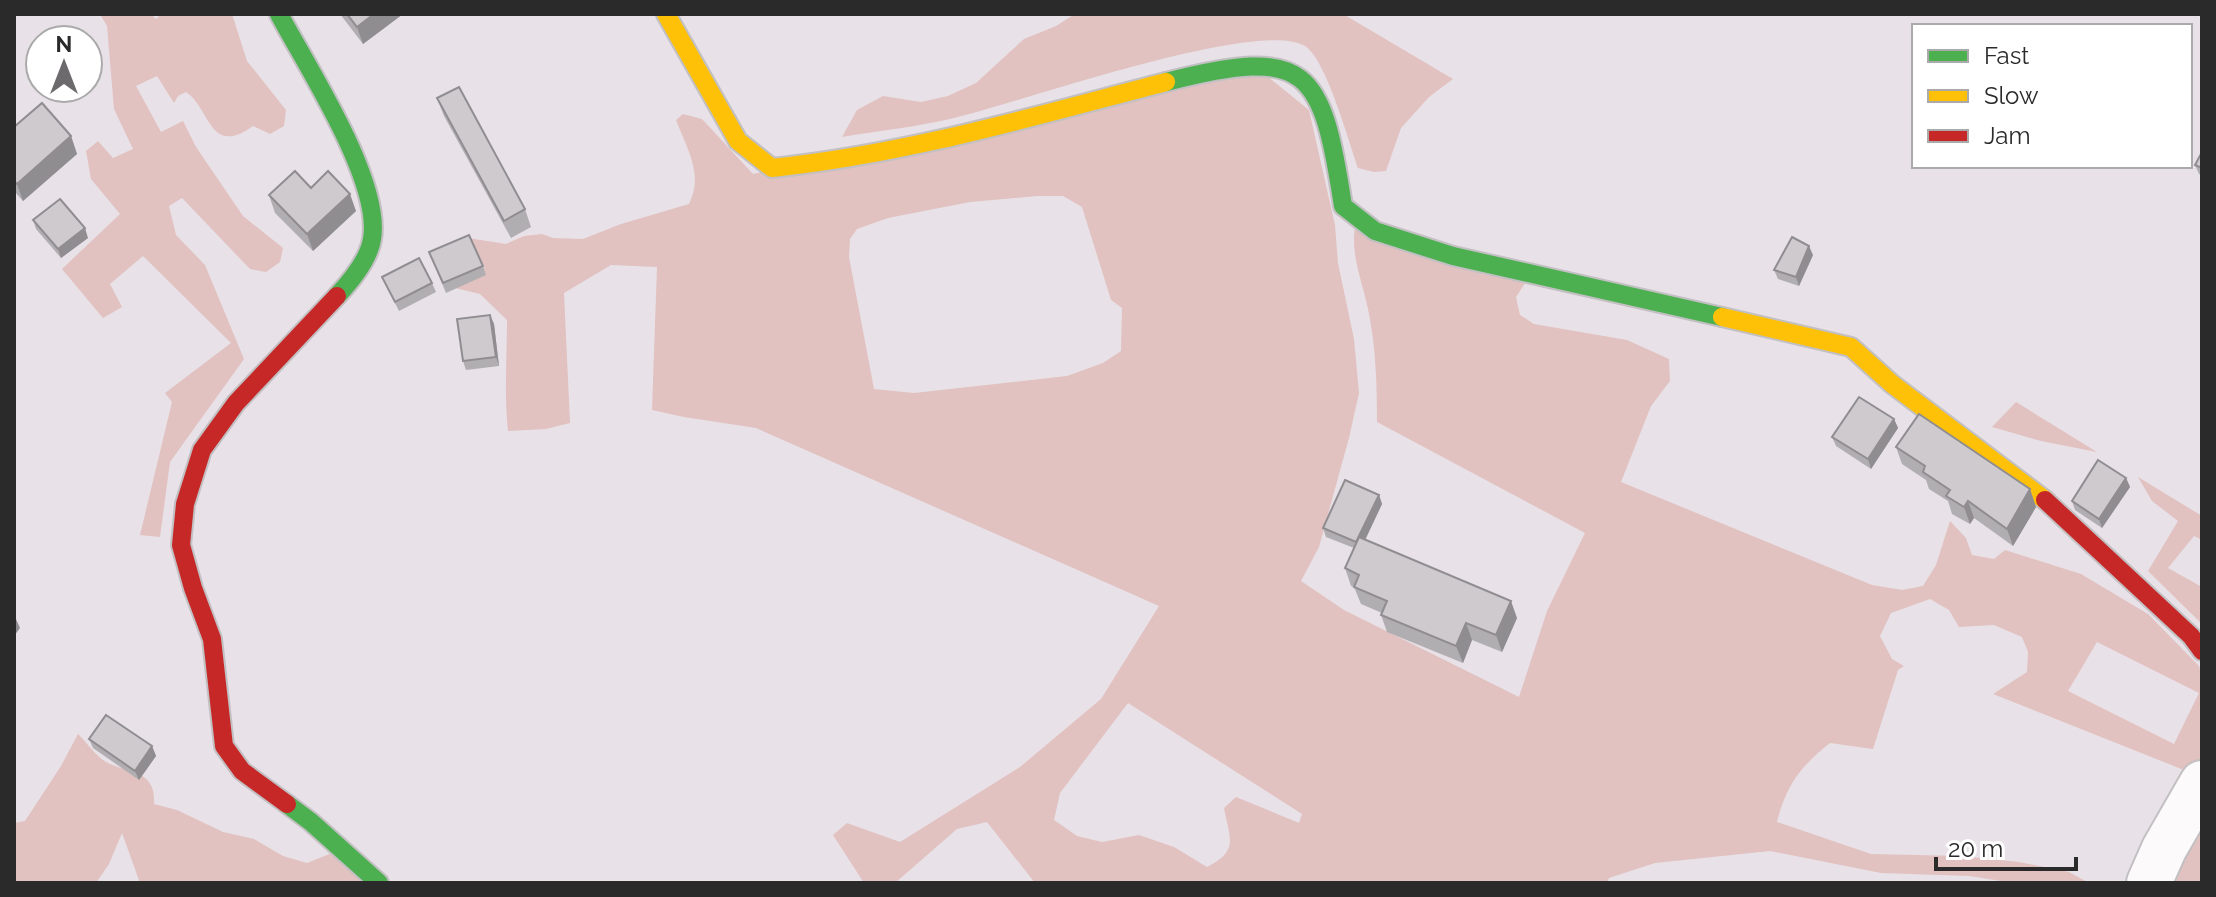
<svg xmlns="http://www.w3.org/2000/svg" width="2216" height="897" font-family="Raleway,sans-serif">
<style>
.green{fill:#e1c2c0;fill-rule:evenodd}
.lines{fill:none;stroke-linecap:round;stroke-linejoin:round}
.street-casing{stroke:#c2c0c2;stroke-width:48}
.fast-casing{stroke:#c2c0c2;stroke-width:22}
.slow-casing{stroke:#c2c0c2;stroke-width:22}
.jam-casing{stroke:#c2c0c2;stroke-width:22}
.street{stroke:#fcfafb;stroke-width:44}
.fast{stroke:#4caf50;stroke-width:18}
.slow{stroke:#ffc107;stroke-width:18}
.jam{stroke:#c62828;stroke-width:18}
.wall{fill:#b1aeb1}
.shaded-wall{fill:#908d90}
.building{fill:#cecace;stroke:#908d90;stroke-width:2}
</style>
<rect width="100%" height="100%" fill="#e8e1e7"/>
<!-- green -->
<path class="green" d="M100 14H151L156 19 161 14H232L247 61 286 110 284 126 270 134 253 126C209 158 210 107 186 92L178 96 174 103 157 76 136 86 161 132 183 121 196 147 243 216 283 248 280 262 266 272 250 269 182 198 169 206 176 235 205 265 244 359 170 462 160 537 140 535 172 402 165 393 231 343 143 256 110 284 122 307 103 318 62 269 120 214 91 179 86 151 98 141 113 158 133 149 114 109 107 26Z
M1075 14H1343L1453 79 1429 97 1401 128 1386 171 1374 172 1358 168C1349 142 1326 59 1305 46 1258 17 1013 105 950 119 915 127 878 131 842 137L857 110 883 96 921 102 948 96 976 83 1024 39 1056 26Z
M1257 68 1309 110 1335 225 1338 263 1354 339 1359 393 1349 438 1319 547 1301 581 1344 610 1519 697 1547 611 1585 533 1377 422C1377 386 1376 350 1369 314 1364 286 1350 255 1355 227L1531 274 1516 297 1520 315 1534 324 1627 340 1669 359 1670 381 1651 406 1621 482 1872 585 1902 590 1923 586 1936 565 1950 521 1966 538 1972 555 1994 559 2005 550 2081 574 2148 614 2199 666 2202 677V758L2194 774 1993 694 2027 672 2028 652 2022 637 1994 625 1959 627 1949 610 1930 599 1891 613 1880 636 1892 659 1904 666 1898 670 1873 749 1830 743C1801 766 1786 785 1777 822L1871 854 1961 856 2019 862 2069 872 2089 883H2014L1969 876 1881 873 1770 851 1655 863 1609 878 1607 883H1035L987 822 957 829 895 883H864L833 835 847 823 900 842 1020 767 1101 699 1159 606 756 428 684 417 652 410 657 267 611 265 564 293 570 423 546 429 508 431C504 393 507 357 507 320L480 294 447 286 485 267 468 238 506 244 524 236 542 234 553 238 583 239 621 224 689 204C704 175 687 149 676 120L683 114 702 119 753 174ZM1037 196H1063L1082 207 1111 300 1122 308 1121 351 1103 363 1067 376 914 393 874 389 849 257 850 239 857 229 888 218 970 202ZM2097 642 2199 693 2174 744 2068 691ZM1128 703 1302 814 1299 823 1236 797 1224 808C1230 840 1239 850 1207 867L1174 847 1139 835 1102 842 1077 836 1054 820 1060 793Z
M2016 402 2097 452 2041 441 1992 427Z
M2138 477 2202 516V540L2194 536 2168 568 2202 587V624L2148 571 2178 521 2152 501Z
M78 734C87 743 96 756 106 762 129 774 156 769 154 804L177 810 223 832 254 839 283 856 307 863 332 853 367 883H140L122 833 109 864 96 883H14V823L25 821 61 766Z
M2202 808V883H2166Z"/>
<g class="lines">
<defs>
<path id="street" d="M2149 883 2164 849 2202 783"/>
<path id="fast" d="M279 14C307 67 382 181 372 239 369 259 351 281 337 296
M1166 82C1309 45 1322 69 1343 206L1375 231 1453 256 1722 317
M287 804 311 822 379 883"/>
<path id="slow" d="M666 14 738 141 772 168C907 154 1035 116 1166 82
M1722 317 1851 347 1892 384 2045 500"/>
<path id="jam" d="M2045 500 2191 636 2202 651
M287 804 242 771 224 746 212 639 193 588 181 545 185 504 202 450 236 403 337 296"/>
</defs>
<!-- street casing -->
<use href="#street" class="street-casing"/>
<!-- fast casing -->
<use href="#fast" class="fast-casing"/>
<!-- slow casing -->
<use href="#slow" class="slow-casing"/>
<!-- jam casing -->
<use href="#jam" class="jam-casing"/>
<!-- street -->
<use href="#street" class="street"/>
<!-- fast -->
<use href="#fast" class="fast"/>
<!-- slow -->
<use href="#slow" class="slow"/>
<!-- jam -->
<use href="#jam" class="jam"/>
</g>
<!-- wall -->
<path class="wall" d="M340 14H403L363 44Z
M437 98 525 209 531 227 511 238 444 116Z
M14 127 71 136 77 154 23 201 14 191Z
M2202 152V176L2199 174 2195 165Z
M311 188 356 211 313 251 275 213 269 195Z
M33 220 88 238 61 258 36 229Z
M429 252 483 266 486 275 446 293Z
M1813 255 1799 286 1778 279 1774 270Z
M382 277 432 283 436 292 399 311Z
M490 315 494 324 499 366 466 370 463 361Z
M1894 419 1898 428 1871 469 1836 446 1832 437Z
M1896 447 2030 489 2036 507 2013 546 1974 518 1970 524 1952 514 1948 501 1929 489 1926 480 1902 464Z
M2126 478 2130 487 2102 528 2075 510 2072 501Z
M1379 495 1382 504 1365 539 1517 618 1502 652 1472 640 1463 663 1387 632 1381 615 1382 613 1361 604 1354 587 1351 586 1345 568 1354 548 1326 537 1323 528Z
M89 739 152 746 156 756 139 780 93 748Z"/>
<!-- shaded-wall -->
<path class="shaded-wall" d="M374 14H403L363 44 357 27Z
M71 136 77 154 23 201 17 184Z
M350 194 356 211 313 251 307 234Z
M85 228 88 238 61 258 58 249Z
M1809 246 1813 255 1799 286 1796 277Z
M490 315 494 324 499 366 496 357Z
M1894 419 1898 428 1871 469 1868 459Z
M2126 478 2130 487 2102 528 2099 519Z
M2030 489 2036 507 2013 546 2007 529Z
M1379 495 1382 504 1360 551 1356 542Z
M1968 501 1974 518 1970 524 1964 507Z
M1511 601 1517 618 1502 652 1496 635Z
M16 619 20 628 14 636V622Z
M1466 623 1472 640 1463 663 1456 646Z
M152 746 156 756 139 780 135 771Z"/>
<!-- building -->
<path class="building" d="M347 14H374L357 27Z
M459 87 525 209 504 221 437 98Z
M42 103 71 136 17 184 14 181V127Z
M2202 152V168L2195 165Z
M295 171 311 188 328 171 350 194 307 234 269 195Z
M60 199 85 228 58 249 33 220Z
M469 235 483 266 443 283 429 252Z
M1792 237 1809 246 1796 277 1774 270Z
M419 258 432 283 395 302 382 277Z
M490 315 496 357 463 361 457 319Z
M1859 397 1894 419 1868 459 1832 437Z
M1919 414 2030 489 2007 529 1968 501 1964 507 1946 496 1950 490 1923 472 1925 466 1896 447Z
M2098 460 2126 478 2099 519 2072 501Z
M1345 480 1379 495 1356 542 1323 528Z
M1359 537 1511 601 1496 635 1466 623 1456 646 1381 615 1387 601 1354 587 1359 575 1345 568Z
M106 715 152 746 135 771 89 739Z"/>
<!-- border -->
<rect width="2216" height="897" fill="none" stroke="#2a2a2a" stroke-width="32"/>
<!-- legend -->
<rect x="1912" y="24" width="280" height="144" fill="#ffffff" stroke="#aaaaaa" stroke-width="2"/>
<rect x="1928" y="50" width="40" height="12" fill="#4caf50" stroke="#aaaaaa" stroke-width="2"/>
<text x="1984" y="64" font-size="24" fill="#2a2a2a">Fast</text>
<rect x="1928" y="90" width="40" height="12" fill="#ffc107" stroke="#aaaaaa" stroke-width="2"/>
<text x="1984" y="104" font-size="24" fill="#2a2a2a">Slow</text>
<rect x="1928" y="130" width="40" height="12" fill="#c62828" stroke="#aaaaaa" stroke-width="2"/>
<text x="1984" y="144" font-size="24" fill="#2a2a2a">Jam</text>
<!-- north arrow -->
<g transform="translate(64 64)"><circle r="38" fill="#ffffff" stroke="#aaaaaa" stroke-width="2"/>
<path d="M0-6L14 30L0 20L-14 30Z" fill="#6c6a6c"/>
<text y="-12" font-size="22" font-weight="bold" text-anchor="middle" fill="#2a2a2a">N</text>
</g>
<!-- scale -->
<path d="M1936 857v12h140v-12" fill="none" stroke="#2a2a2a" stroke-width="4"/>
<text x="1948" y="857" font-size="24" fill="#2a2a2a" stroke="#ffffff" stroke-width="6" paint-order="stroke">20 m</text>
</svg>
